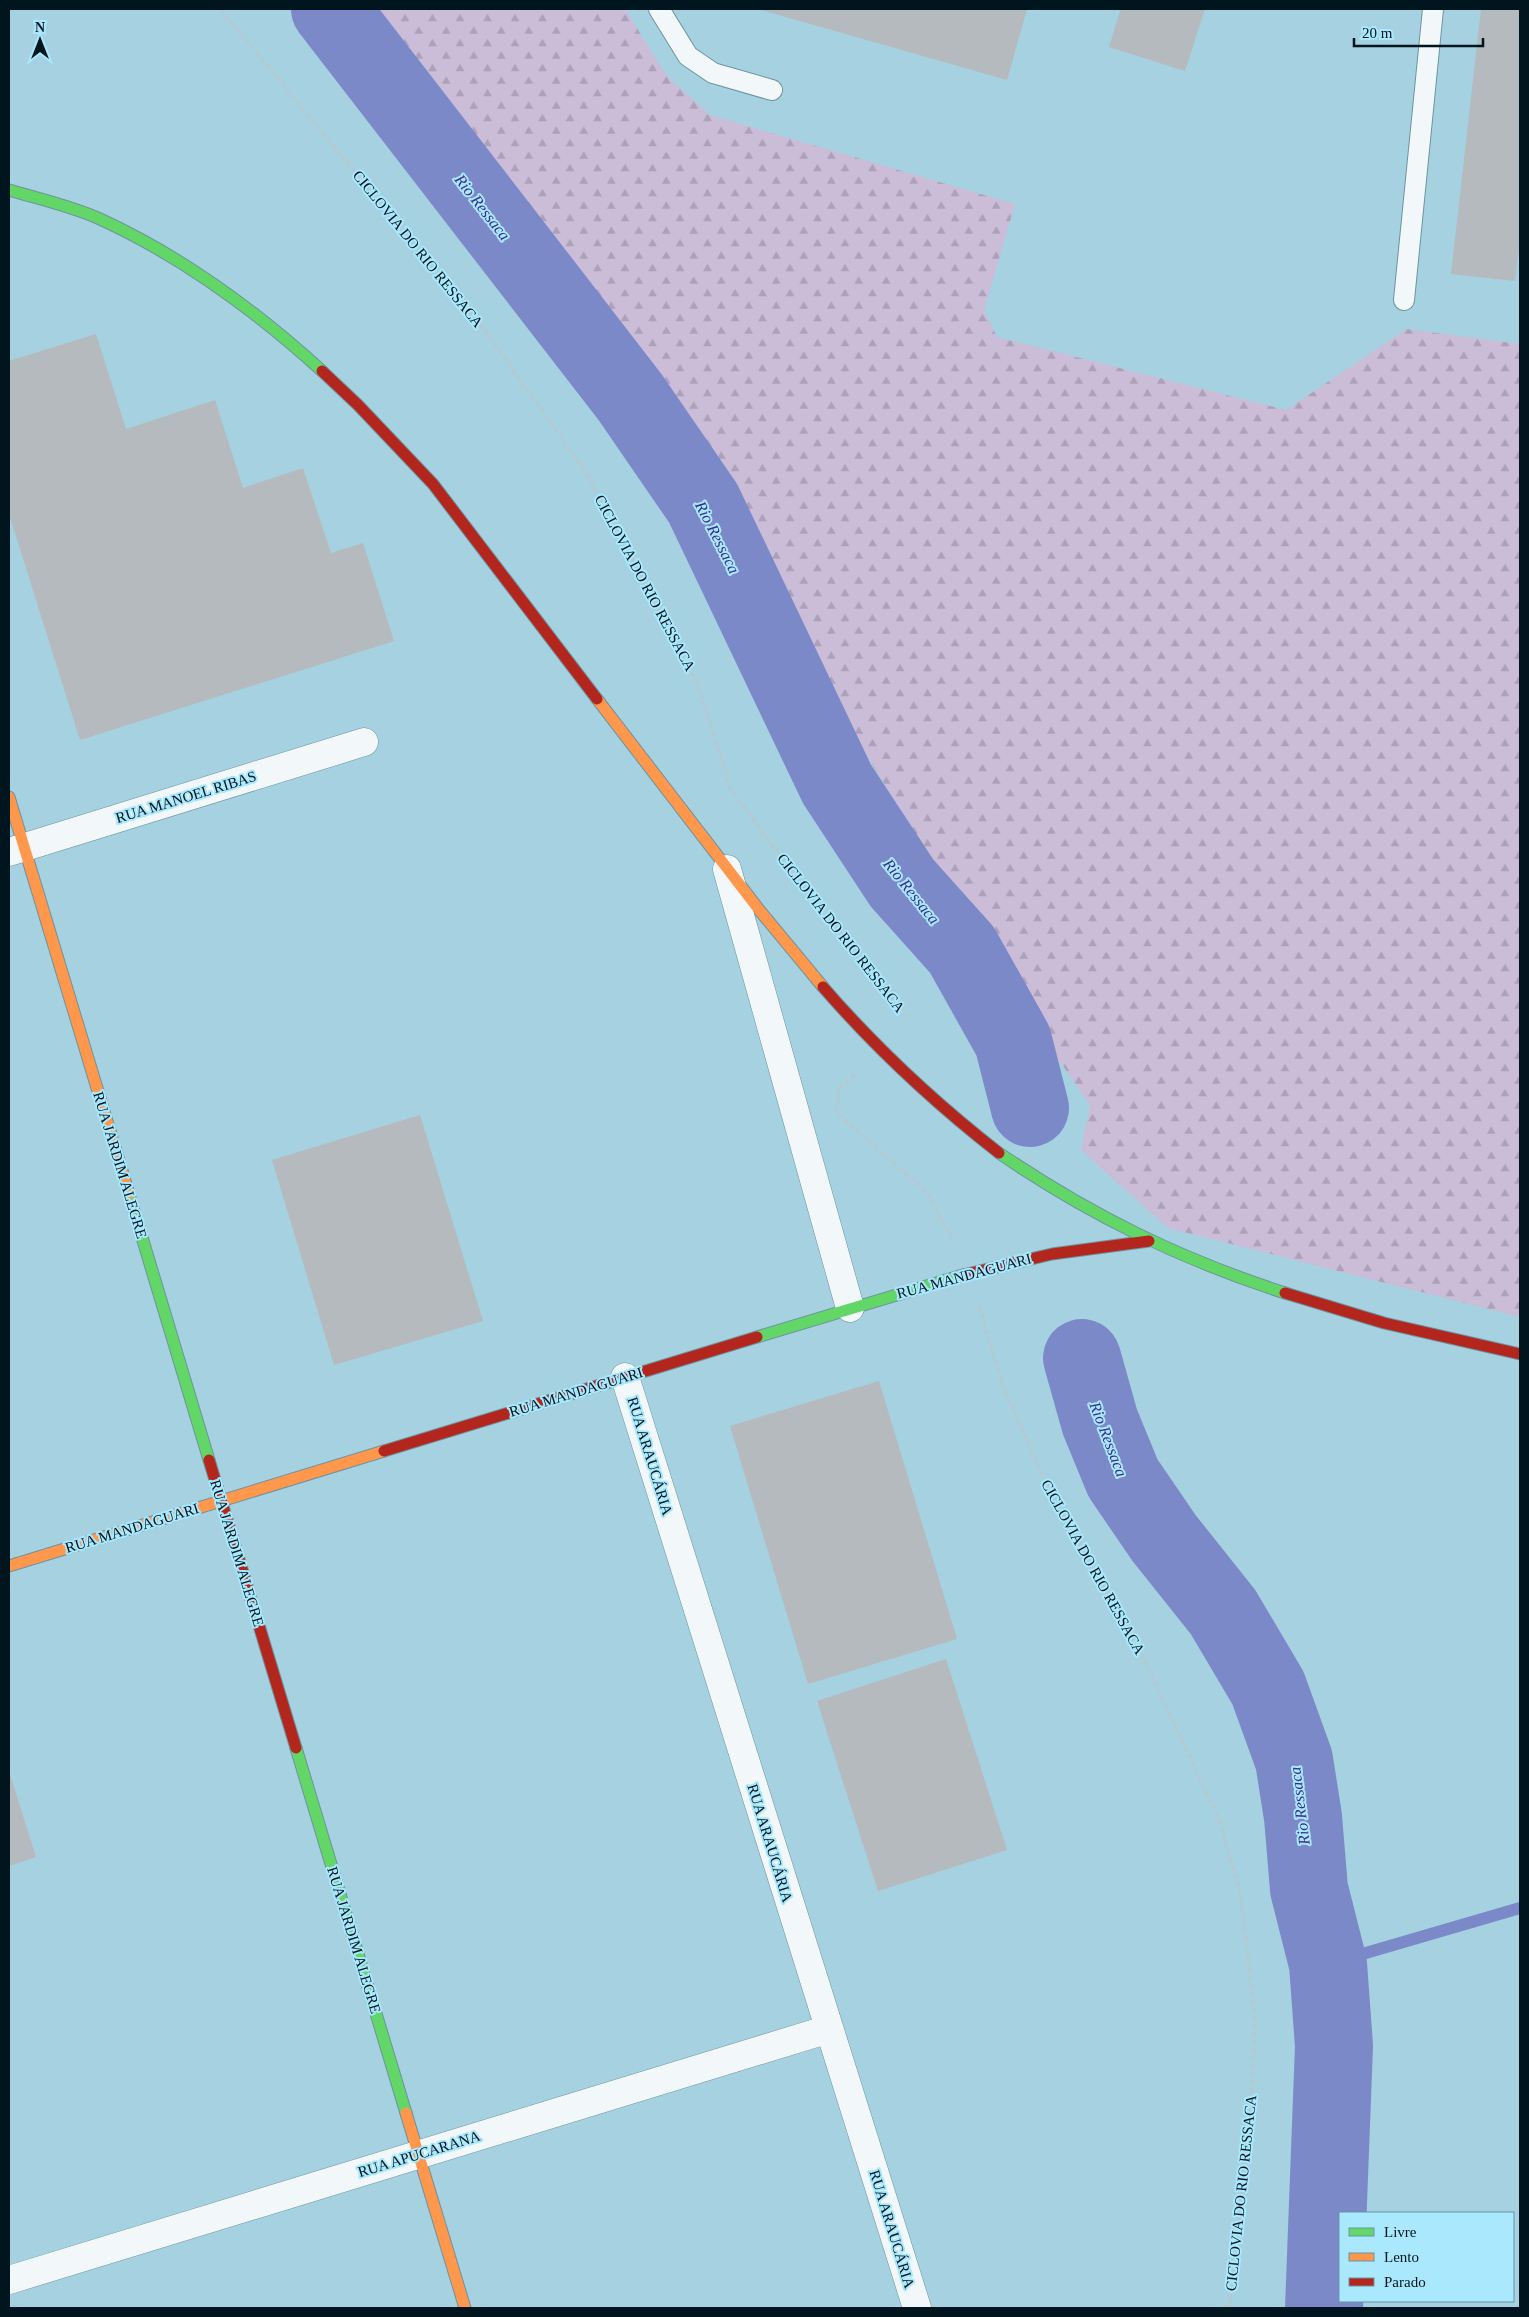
<svg xmlns="http://www.w3.org/2000/svg" width="1529" height="2317" font-family="Georgia,serif">
<style>
.forest{fill:url(#forest-firs)}
.lines{fill:none;stroke-linecap:round;stroke-linejoin:round}
.stream{stroke:#7c89c9;stroke-width:12}
.river{stroke:#7c89c9;stroke-width:78}
.building{fill:#b4babd}
.lane-casing{stroke:#6e939f;stroke-width:22}
.street-casing{stroke:#6e939f;stroke-width:29}
.fast-casing{stroke:#6e939f;stroke-width:13}
.slow-casing{stroke:#6e939f;stroke-width:13}
.jam-casing{stroke:#6e939f;stroke-width:13}
.path{stroke:#bac7cb;stroke-width:3;stroke-dasharray:4 4;stroke-linecap:butt}
.lane{stroke:#f2f8fa;stroke-width:20}
.street{stroke:#f2f8fa;stroke-width:28}
.fast{stroke:#63d668;stroke-width:11}
.slow{stroke:#ff974d;stroke-width:11}
.jam{stroke:#b3261e;stroke-width:11}
.labels{text-anchor:middle;stroke-width:4;stroke-linejoin:round;paint-order:stroke}
.street-label{font-size:15px;fill:#00151d;stroke:#aae8fd}
.water-label{font-size:16px;font-style:italic;fill:#392b91;stroke:#aae8fd}
</style>
<defs>
<pattern id="forest-firs" width="22" height="20" patternUnits="userSpaceOnUse" patternTransform="scale(1.25)"><rect width="22" height="20" fill="#cbbcd8"/><path d="M5 1l3.5 6h-7zM16 11l3.5 6h-7z" fill="#ada1b9"/></pattern>
</defs>
<rect width="100%" height="100%" fill="#a6d1e0"/>
<!-- forest -->
<path class="forest" d="M356 9H625L666 75 710 115 1015 204 984 310 997 337 1286 410 1407 329 1520 344V1317L1168 1228 1081 1150 1090 1105 1011 991 785 622 677 418Z"/>
<g class="lines">
<!-- stream -->
<path class="stream" d="M1328 1964 1520 1908"/>
<!-- river -->
<path class="river" d="M330 9 630 397 703 503 837 784 902 883 962 950 1013 1041 1030 1108
M1082 1358 1100 1422 1123 1478 1164 1538 1223 1612 1268 1688 1294 1760 1303 1817 1309 1889 1328 1964 1334 2046 1324 2308"/>
</g>
<!-- building -->
<path class="building" d="M758 9H1027L1007 80Z
M1121 9H1205L1185 71 1109 47Z
M1481 9H1520V240L1515 281 1451 274Z
M96 334 126 429 215 400 243 488 303 468 331 553 363 543 394 641 80 740 9 514V361Z
M420 1115 483 1321 334 1365 272 1160Z
M879 1381 957 1639 808 1684 730 1426Z
M946 1659 1007 1850 878 1891 817 1701Z
M9 1771 36 1857 9 1866Z"/>
<g class="lines">
<defs>
<path id="lane" d="M659 9 688 56 713 73 772 90
M1404 300 1433 9"/>
<path id="street" d="M9 852 364 742
M727 869 850 1308
M625 1377 917 2308
M9 2280 829 2029"/>
<path id="fast" d="M9 190C39 199 71 206 100 219 181 256 256 311 322 371
M999 1153C1090 1215 1180 1259 1285 1293
M129 1194 209 1460
M757 1337 963 1275
M296 1748 406 2113"/>
<path id="slow" d="M597 699 760 911 823 987
M9 797 129 1194
M9 1566 384 1451
M406 2113 465 2308"/>
<path id="jam" d="M322 371 358 405 433 484 597 699
M823 987C876 1048 935 1103 999 1153
M963 1275 1052 1254 1149 1241
M1285 1293 1384 1323 1520 1354
M384 1451 757 1337
M209 1460 296 1748"/>
</defs>
<!-- lane casing -->
<use href="#lane" class="lane-casing"/>
<!-- street casing -->
<use href="#street" class="street-casing"/>
<!-- fast casing -->
<use href="#fast" class="fast-casing"/>
<!-- slow casing -->
<use href="#slow" class="slow-casing"/>
<!-- jam casing -->
<use href="#jam" class="jam-casing"/>
<!-- path -->
<path class="path" d="M221 9 488 335 588 475 697 683 730 787 771 844 907 1016 903 1019
M855 1075 839 1088 836 1112 928 1193 951 1239
M979 1307 1004 1389 1053 1498 1133 1635 1219 1820 1241 1895 1255 2017 1250 2138 1229 2308"/>
<!-- lane -->
<use href="#lane" class="lane"/>
<!-- street -->
<use href="#street" class="street"/>
<!-- fast -->
<use href="#fast" class="fast"/>
<!-- slow -->
<use href="#slow" class="slow"/>
<!-- jam -->
<use href="#jam" class="jam"/>
</g>
<g class="labels">
<!-- street labels -->
<g class="street-label">
<text transform="translate(418 249) rotate(51)" y="5">CICLOVIA DO RIO RESSACA</text>
<text transform="translate(645 583) rotate(62)" y="5">CICLOVIA DO RIO RESSACA</text>
<text transform="translate(186 797) rotate(-17)" y="5">RUA MANOEL RIBAS</text>
<text transform="translate(841 933) rotate(52)" y="5">CICLOVIA DO RIO RESSACA</text>
<text transform="translate(120 1165) rotate(73)" y="5">RUA JARDIM ALEGRE</text>
<text transform="translate(964 1276) rotate(-15)" y="5">RUA MANDAGUARI</text>
<text transform="translate(576 1392) rotate(-17)" y="5">RUA MANDAGUARI</text>
<text transform="translate(650 1456) rotate(73)" y="5">RUA ARAUCÁRIA</text>
<text transform="translate(132 1528) rotate(-17)" y="5">RUA MANDAGUARI</text>
<text transform="translate(237 1553) rotate(73)" y="5">RUA JARDIM ALEGRE</text>
<text transform="translate(1093 1567) rotate(61)" y="5">CICLOVIA DO RIO RESSACA</text>
<text transform="translate(770 1843) rotate(73)" y="5">RUA ARAUCÁRIA</text>
<text transform="translate(354 1940) rotate(73)" y="5">RUA JARDIM ALEGRE</text>
<text transform="translate(419 2154) rotate(-17)" y="5">RUA APUCARANA</text>
<text transform="translate(1241 2193) rotate(-84)" y="5">CICLOVIA DO RIO RESSACA</text>
<text transform="translate(892 2229) rotate(73)" y="5">RUA ARAUCÁRIA</text>
</g>
<!-- water labels -->
<g class="water-label">
<text transform="translate(483 207) rotate(52)" y="6">Rio Ressaca</text>
<text transform="translate(718 537) rotate(63)" y="6">Rio Ressaca</text>
<text transform="translate(912 891) rotate(51)" y="6">Rio Ressaca</text>
<text transform="translate(1109 1439) rotate(69)" y="6">Rio Ressaca</text>
<text transform="translate(1299 1806) rotate(-97)" y="6">Rio Ressaca</text>
</g>
</g>
<!-- border -->
<rect width="1529" height="2317" fill="none" stroke="#00151d" stroke-width="20"/>
<!-- legend -->
<rect x="1339" y="2212" width="175" height="90" fill="#aae8fd" stroke="#6694a3"/>
<rect x="1349" y="2228" width="25" height="8" fill="#63d668" stroke="#6694a3"/>
<text x="1384" y="2237" font-size="15" fill="#00151d">Livre</text>
<rect x="1349" y="2253" width="25" height="8" fill="#ff974d" stroke="#6694a3"/>
<text x="1384" y="2262" font-size="15" fill="#00151d">Lento</text>
<rect x="1349" y="2278" width="25" height="8" fill="#b3261e" stroke="#6694a3"/>
<text x="1384" y="2287" font-size="15" fill="#00151d">Parado</text>
<!-- north arrow -->
<g transform="translate(40 40)" stroke="#aae8fd" stroke-width="4" paint-order="stroke">
<path d="M0-4L9 19L0 12L-9 19Z" fill="#00151d"/>
<text y="-8" font-size="14" font-weight="bold" text-anchor="middle" fill="#00151d">N</text>
</g>
<!-- scale -->
<path d="M1354 38v8h129v-8" fill="none" stroke="#00151d" stroke-width="2.5"/>
<text x="1362" y="38" font-size="15" fill="#00151d" stroke="#aae8fd" stroke-width="4" paint-order="stroke">20 m</text>
</svg>
